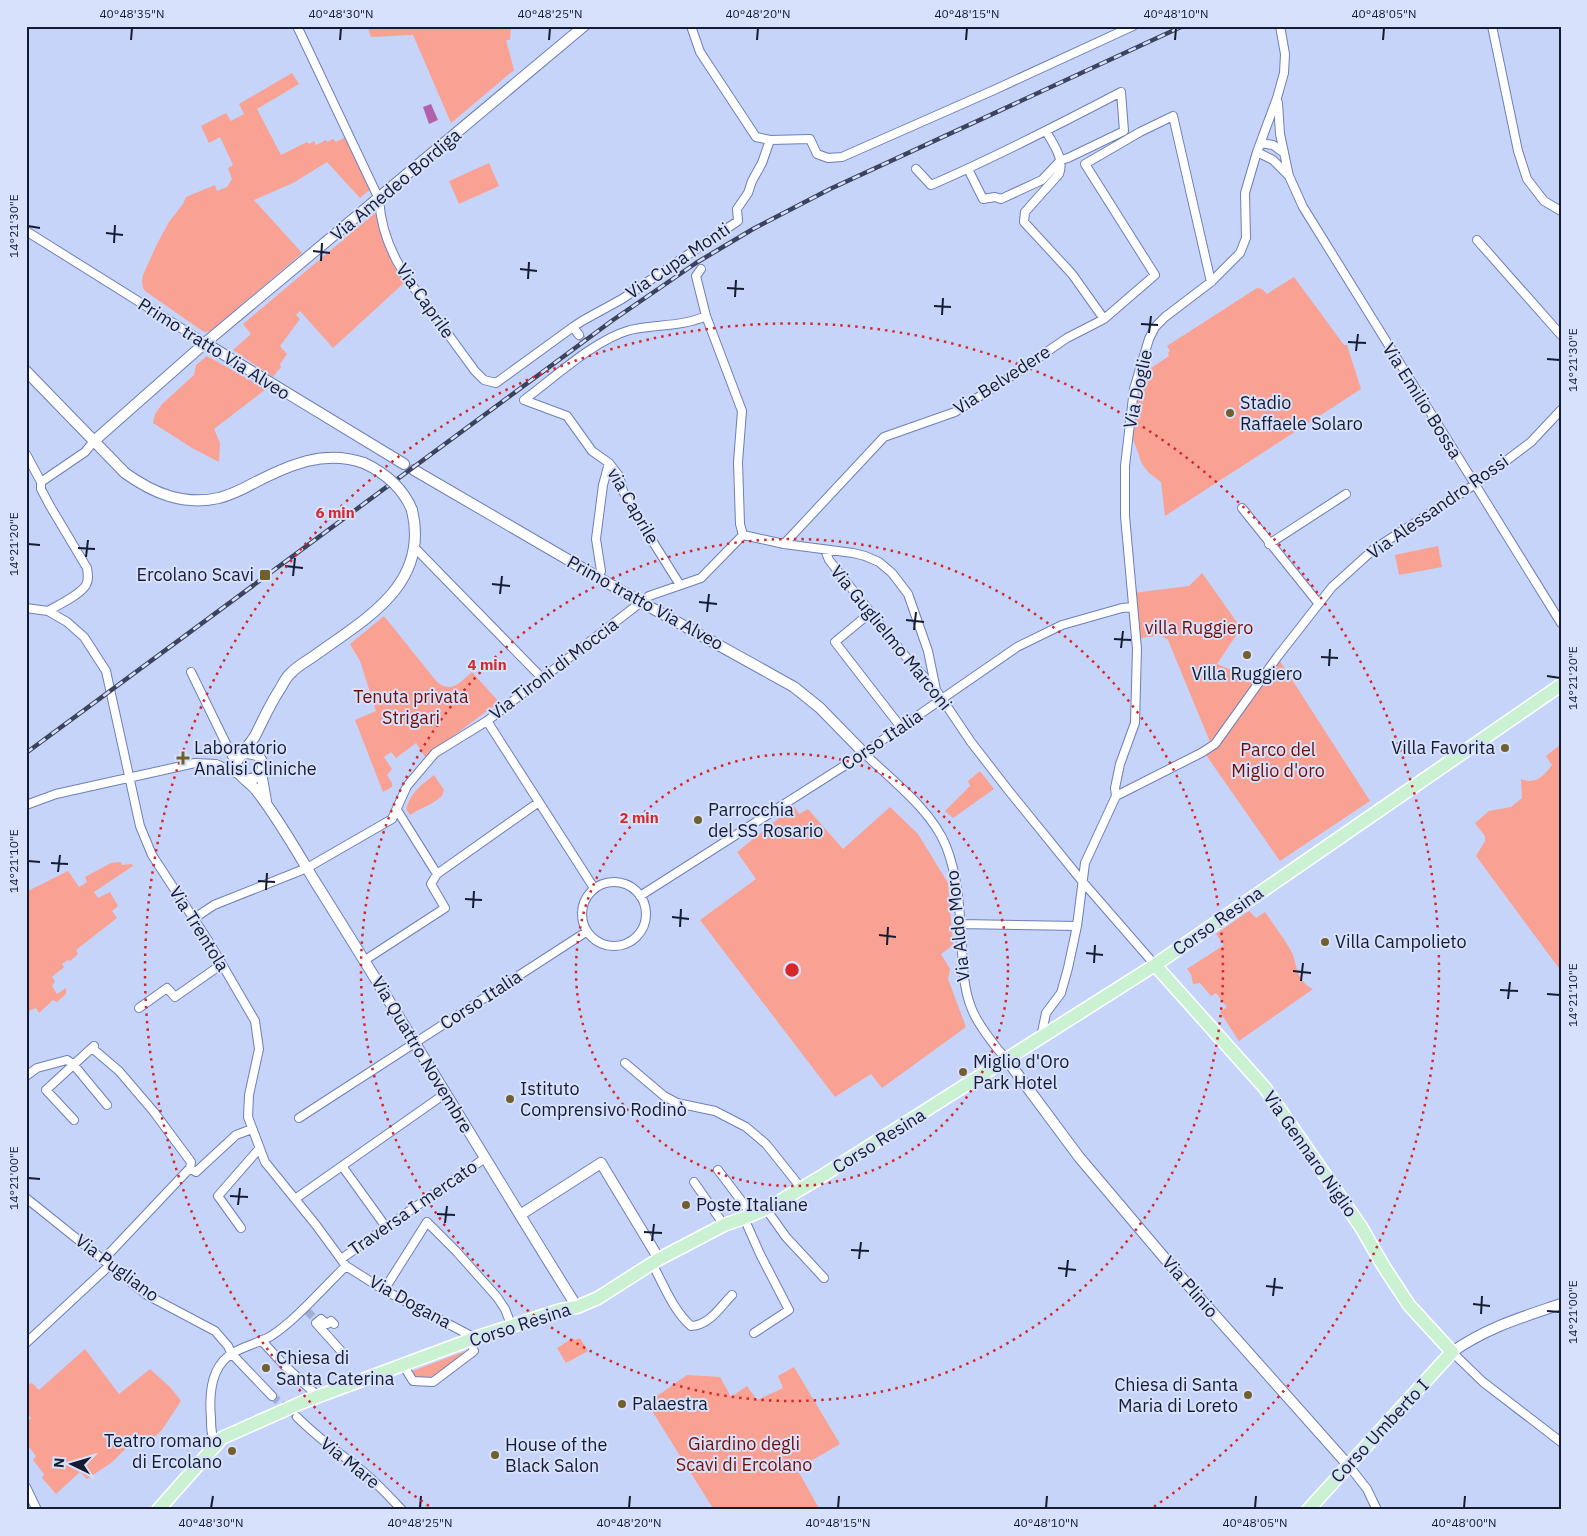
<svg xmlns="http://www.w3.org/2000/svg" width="1587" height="1536" font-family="'IBM Plex Sans',sans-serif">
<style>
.green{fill:#f9a192}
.water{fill:#b261ab}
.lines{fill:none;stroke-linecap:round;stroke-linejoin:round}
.minor-tunnel{stroke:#a3afd2;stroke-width:8;stroke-dasharray:8 4;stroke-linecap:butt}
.minor-casing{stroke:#6d7fb9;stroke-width:10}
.tertiary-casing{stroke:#6d7fb9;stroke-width:12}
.primary-casing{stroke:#fff;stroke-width:15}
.minor{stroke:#fff;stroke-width:8}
.tertiary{stroke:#fff;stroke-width:10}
.primary{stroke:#caf1d2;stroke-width:12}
.rail-casing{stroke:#3b435d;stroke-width:4.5}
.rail{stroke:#d8e1fb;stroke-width:2.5;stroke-dasharray:8;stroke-linecap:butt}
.tertiary-bridge-casing{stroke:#6d7fb9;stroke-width:12;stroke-linecap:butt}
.tertiary-bridge{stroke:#fff;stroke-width:10}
.ticks{fill:none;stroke:#151c32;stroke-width:2}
.ring{fill:none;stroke:#d62828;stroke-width:2.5;stroke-dasharray:2.5 5}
.poi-dot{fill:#71602e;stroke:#d8e1fb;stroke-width:2}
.labels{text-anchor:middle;stroke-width:4;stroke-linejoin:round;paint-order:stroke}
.street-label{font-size:18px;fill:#151c32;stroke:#d8e1fb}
.poi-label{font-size:18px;fill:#151c32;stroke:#d8e1fb;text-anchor:start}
.park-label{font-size:18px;fill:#740e05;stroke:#d8e1fb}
.centre{fill:#d62828;stroke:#d8e1fb;stroke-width:2.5}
.ring-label{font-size:15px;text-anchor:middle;font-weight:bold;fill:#d62828;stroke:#d8e1fb;stroke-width:4;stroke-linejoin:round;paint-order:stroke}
.neatline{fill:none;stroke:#151c32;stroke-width:2}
.ticks-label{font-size:12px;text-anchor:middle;fill:#151c32}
</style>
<rect width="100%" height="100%" fill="#c7d4fa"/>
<!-- green -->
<path class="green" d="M367 26H511L510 40H506L514 70 451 123 413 35 371 37Z
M292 73 299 84 257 109 281 155 307 142 309 144 314 141 316 145 326 140 327 142 333 139 336 142 346 137 372 188 360 198 327 162 293 183 254 200 302 253 211 331 204 332 145 291 143 288 142 281 143 275 157 244 169 222 183 204 186 197 215 185 217 191 227 187 232 179 228 168 233 165 220 137 209 143 201 126 226 113 231 121 244 114 239 104Z
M489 163 499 186 459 204 449 181Z
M375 213 384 241 405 282 333 348 300 311 296 315 300 319 280 346 287 354 280 364 281 367 273 377 233 350 251 334 243 324Z
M1294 277 1344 345H1347L1361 389 1165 516 1161 482 1149 473 1142 464 1132 436 1138 389 1142 374 1169 356 1168 353 1170 351 1167 346 1257 288 1262 289 1267 294Z
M207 356 266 389 214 429 220 443 219 462 192 448 153 423 155 414 162 404 194 375 196 365Z
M1438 546 1442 567 1399 575 1395 555Z
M1202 573 1241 628 1217 664 1257 681 1210 742 1168 640 1161 635 1136 639 1133 593 1189 586Z
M384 616 437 682C452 694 460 682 472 672L499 702 425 757 416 743 396 758 391 752 384 757 392 769 387 775 392 783V787L383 792 355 720 376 711 360 661 350 644Z
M1278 658 1370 801 1280 861 1206 755 1228 732Z
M1561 744V971L1476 856 1485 841V836L1475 823 1489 811 1511 807 1522 798 1521 779C1535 785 1544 776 1552 765L1546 756Z
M980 771 994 789 953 818 945 811 970 786 968 781Z
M434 775 444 790 442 796C431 806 422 807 410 815L406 809C411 792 421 785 434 775Z
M794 806 799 814 808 809 843 849 890 807 918 834 948 883 953 945 941 954 950 969 948 979 966 1027 882 1088 871 1074 835 1097 700 920 756 879 737 852Z
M121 862 122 865 132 864 133 866 94 892 98 898 110 892 118 906 112 911 117 918 76 950 78 954 70 961 68 960 62 964 64 967 61 970H60L52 977 55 981 52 986 57 994 66 988V994L57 1002 53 1000 39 1013 36 1008 26 1012V892L68 871 79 887 87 882 85 877 111 863Z
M1249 911 1256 918 1265 912C1273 924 1282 936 1290 949 1298 962 1294 980 1313 989L1239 1041 1220 1012 1227 1007 1216 993 1211 996 1200 983 1193 984 1191 974 1187 969 1224 945 1216 934Z
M573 1338 574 1340 580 1338 588 1351 566 1363 557 1348Z
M85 1349 119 1394 150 1369 171 1388 181 1401 162 1430 150 1441 146 1437 138 1443 135 1440 111 1463 87 1479 80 1472 56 1494 42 1478 44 1474 33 1460 36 1456 26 1443V1423L31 1418C22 1406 30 1399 28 1385L32 1383 39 1390Z
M463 1352 467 1357 439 1375 412 1380 410 1372Z
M794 1367 840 1444 797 1469 820 1510H714L647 1403 687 1375 720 1377 731 1397 747 1386 757 1400 783 1388 778 1376Z"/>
<!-- water -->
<path class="water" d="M431 104 438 120 429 124 423 107Z"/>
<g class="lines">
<!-- minor-tunnel -->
<path class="minor-tunnel" d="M579 335 586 344
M307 1311 315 1319
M272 1396 297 1417"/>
<defs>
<path id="minor" d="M297 26 379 199C382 248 406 278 434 315 448 334 462 353 475 371L484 380 496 383 573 327 579 335
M691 26 700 52 756 137 770 140 810 139 817 154 828 158 842 157 994 90 1133 26
M1492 26 1518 151 1527 179 1544 201 1561 211
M1278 103 1280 134 1289 176 1303 207 1561 623
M1046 131C1053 144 1065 159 1059 174L1025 212 1024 222 1072 274 1104 319
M1261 143 1273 145 1284 153
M1257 152 1273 160 1289 176
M916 169 931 185C996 157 1058 125 1121 92L1124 131 1068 158 1061 160 1042 180 1001 199 995 197 983 199 968 169
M26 231 205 343
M1477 240 1561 335
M701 269 696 276 706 316 742 411 738 462 740 524 743 535
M573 327 582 321 622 299 738 221 737 209 748 193 752 181 762 163 770 140
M524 400 567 416 592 451 609 463 619 476 623 491 638 518 680 585
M524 400C554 378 594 340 630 330 655 324 682 327 706 316
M26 454 41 482V489L50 506 87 568C88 574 89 580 86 585 80 595 58 605 48 611
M41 482 85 452 94 441
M1242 508 1319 604
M743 535 784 544 853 553 865 556 879 562 892 573 908 594 928 651 936 690
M784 544 884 437 955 412 1013 375 1067 338 1104 319 1155 275 1085 164 1140 132 1173 116 1211 282
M1269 544 1346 494
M414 547 542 678
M825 550 829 560 906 657 936 690 971 742 1009 791 1082 881 1155 965
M597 577 601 571 596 539 603 485 609 463
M26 608 48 611 67 622 84 637 106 671 140 826 152 855 209 942 255 1021 259 1049 249 1095 248 1117 265 1162 316 1225 346 1266 384 1290 475 1338
M870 613 835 642 900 726
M191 672 236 764
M487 721 594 888
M863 752C891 780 931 809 946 846 959 879 960 915 962 950 963 970 964 989 971 1007 976 1022 996 1048 1007 1060
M1116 796 1115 788 1120 764 1135 723 1137 649 1125 516V466L1134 389 1149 339 1155 327 1165 317 1211 282 1240 253 1246 238 1245 193 1257 152 1277 98 1284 73 1285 54 1280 26
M26 805 56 794 195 763 216 764 240 775
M397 810 437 874 539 802
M582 914a32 32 0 1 1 64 0a32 32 0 1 1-64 0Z
M640 896 855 759 1017 647 1062 625 1122 608 1133 607
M193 919 214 905 307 868 392 819 407 786 435 753 487 721 649 596 701 578 743 535
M960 924 1077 926
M365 960 445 908 431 884 437 874
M139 1008 167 988 175 997 222 964
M1041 1037 1046 1013 1061 993 1068 968 1077 926 1085 863 1116 796 1201 753 1215 744 1278 656 1332 587 1374 549 1474 485 1531 442 1561 410
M92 1048 119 1071 154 1112 191 1162 190 1168
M625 1063 664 1096 677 1103 715 1111 746 1127 766 1144 802 1189
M26 1076 37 1068 67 1060 73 1064 107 1105
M299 1118 586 932
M74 1120 46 1090 94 1046
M342 1166 386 1227
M718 1170 752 1215
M694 1182 724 1225
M26 1198 147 1295 215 1331 228 1346 231 1353 272 1396
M295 1199 446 1093
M766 1209 786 1237 824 1278
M744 1218 760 1254 789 1310 754 1333
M241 1228 218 1196 259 1149
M341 1259 485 1158
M103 1260 190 1168 196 1172 236 1135 252 1129
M652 1263C663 1284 673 1310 691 1326 710 1325 720 1307 732 1295
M384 1290 427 1222 456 1251 497 1297 505 1309 512 1327
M334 1324 331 1321 327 1324 321 1319 316 1323 341 1351
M261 1340 285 1366 319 1397
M26 1343 110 1265
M1452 1352 1483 1382 1561 1442
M403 1365 413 1381 433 1382 474 1351 470 1340
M297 1417C314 1434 332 1448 351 1462 370 1476 386 1493 402 1510
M215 1444C211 1435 211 1427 211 1418 209 1396 210 1366 233 1353 244 1346 259 1343 271 1336 297 1319 324 1287 346 1266
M1349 1466 1367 1489 1377 1510
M26 1487 37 1510"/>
<path id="tertiary" d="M205 343 404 464
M26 371 125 473C153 493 183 506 219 498 231 495 243 489 254 483 289 465 324 449 364 463
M94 441 205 343 584 26
M414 470 632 597 794 687 820 708 863 752
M412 510C430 585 365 619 314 656 307 661 297 666 291 673 286 677 283 684 280 689 270 704 263 720 255 736 251 743 237 758 236 764 235 775 250 782 256 790 278 818 296 850 314 880 403 1021 488 1165 577 1307
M243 754 248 753 257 755C269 765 261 781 245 779
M261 773 266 801
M1007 1060 1079 1157 1173 1268 1349 1466
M520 1215 601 1163 659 1259
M1452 1352C1488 1327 1520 1318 1561 1304"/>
<path id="primary" d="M1155 965 1265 1088 1361 1227 1384 1267 1409 1305 1452 1352 1308 1510
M158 1510 222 1438 303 1402 475 1338 561 1310 577 1307 598 1298 659 1259 724 1225 744 1218 770 1207 819 1178 1155 965 1561 685"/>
</defs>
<!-- minor casing -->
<use href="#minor" class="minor-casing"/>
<!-- tertiary casing -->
<use href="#tertiary" class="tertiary-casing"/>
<!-- primary casing -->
<use href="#primary" class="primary-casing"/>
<!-- minor -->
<use href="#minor" class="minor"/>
<!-- tertiary -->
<use href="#tertiary" class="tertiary"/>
<!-- primary -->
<use href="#primary" class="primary"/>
<defs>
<path id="rail" d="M26 753 613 320 696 263 753 229 830 189 1183 26"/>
</defs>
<!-- rail casing -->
<use href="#rail" class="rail-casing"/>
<!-- rail -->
<use href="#rail" class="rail"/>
<defs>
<path id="tertiary-bridge" d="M364 463C385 473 403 488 412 510"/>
</defs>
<!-- tertiary-bridge casing -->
<use href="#tertiary-bridge" class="tertiary-bridge-casing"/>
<!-- tertiary-bridge -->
<use href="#tertiary-bridge" class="tertiary-bridge"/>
</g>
<!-- ticks -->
<path class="ticks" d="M131 40 132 28M340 40 341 28M549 40 550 28M757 40 758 28M966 40 967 28M1175 40 1176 28M1383 40 1384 28M28 226 40 228M106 233 123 235M114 243 115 225M313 251 330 253M321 261 322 243M520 269 537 271M528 279 529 262M727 288 744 289M735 297 736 280M934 306 951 307M942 315 943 298M1141 324 1158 325M1149 333 1151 316M1348 342 1366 343M1356 351 1358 334M1547 359 1560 360M28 544 40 545M78 548 95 549M86 557 88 540M285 566 303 568M293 576 295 558M492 584 510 586M500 594 502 576M699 602 717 604M707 612 709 594M906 620 924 622M914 630 916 612M1114 639 1131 640M1121 648 1123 631M1321 657 1338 658M1329 666 1330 649M1547 676 1560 678M28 861 40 862M51 863 68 864M58 872 60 855M258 881 275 882M266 890 267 873M465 899 482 900M473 908 474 891M672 917 689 919M680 927 681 909M879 935 896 937M887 945 888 927M1086 953 1103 955M1094 963 1095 945M1293 971 1311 973M1301 981 1303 963M1500 990 1518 991M1547 994 1560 995M1508 999 1510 982M28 1178 40 1179M230 1196 248 1197M238 1205 240 1188M437 1214 455 1215M445 1223 447 1206M644 1232 662 1233M652 1241 654 1224M851 1250 869 1251M859 1259 861 1242M1058 1268 1076 1270M1066 1277 1068 1260M1266 1286 1283 1288M1273 1296 1275 1278M1473 1304 1490 1306M1547 1311 1560 1312M1481 1314 1482 1296M211 1508 213 1496M420 1508 421 1496M629 1508 630 1496M838 1508 839 1496M1046 1508 1047 1496M1255 1508 1256 1496M1464 1508 1465 1496"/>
<!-- distance rings -->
<g class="ring">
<circle cx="792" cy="970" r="216"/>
<circle cx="792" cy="970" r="431"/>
<path d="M435 1510A647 647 0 1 1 1149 1510"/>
</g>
<!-- markers -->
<g class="poi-dot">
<circle cx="1230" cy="413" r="5"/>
<rect x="259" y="569" width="12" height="12" rx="2.5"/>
<circle cx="1247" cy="655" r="5"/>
<circle cx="1505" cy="748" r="5"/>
<path d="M180.5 750.5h5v5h5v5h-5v5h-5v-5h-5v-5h5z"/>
<circle cx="698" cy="820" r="5"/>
<circle cx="1325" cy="942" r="5"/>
<circle cx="963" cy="1072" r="5"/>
<circle cx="510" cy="1099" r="5"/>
<circle cx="686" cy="1205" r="5"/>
<circle cx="266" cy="1368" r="5"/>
<circle cx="1248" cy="1395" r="5"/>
<circle cx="622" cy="1404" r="5"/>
<circle cx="232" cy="1451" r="5"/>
<circle cx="495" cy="1455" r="5"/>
</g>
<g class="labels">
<!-- street labels -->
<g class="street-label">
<text transform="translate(396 185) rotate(-40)" y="6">Via Amedeo Bordiga</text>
<text transform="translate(678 261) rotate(-34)" y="6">Via Cupa Monti</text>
<text transform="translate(425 301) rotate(55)" y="6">Via Caprile</text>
<text transform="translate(214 349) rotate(32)" y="6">Primo tratto Via Alveo</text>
<text transform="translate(1002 380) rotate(-33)" y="6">Via Belvedere</text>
<text transform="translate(1138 389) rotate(-78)" y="6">Via Doglie</text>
<text transform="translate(1422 401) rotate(58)" y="6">Via Emilio Bossa</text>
<text transform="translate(633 506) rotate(60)" y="6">via Caprile</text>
<text transform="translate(1438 507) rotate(-35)" y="6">Via Alessandro Rossi</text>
<text transform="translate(645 603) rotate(29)" y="6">Primo tratto Via Alveo</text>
<text transform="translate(891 638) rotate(51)" y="6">Via Guglielmo Marconi</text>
<text transform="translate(554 669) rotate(-37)" y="6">Via Tironi di Moccia</text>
<text transform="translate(882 740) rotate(-34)" y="6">Corso Italia</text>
<text transform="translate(1218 921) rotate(-35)" y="6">Corso Resina</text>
<text transform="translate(958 926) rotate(-96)" y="6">Via Aldo Moro</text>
<text transform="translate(199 929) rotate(58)" y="6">Via Trentola</text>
<text transform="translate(481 1000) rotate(-33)" y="6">Corso Italia</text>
<text transform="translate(422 1055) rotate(59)" y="6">Via Quattro Novembre</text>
<text transform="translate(879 1141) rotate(-32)" y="6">Corso Resina</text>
<text transform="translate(1310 1154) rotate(55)" y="6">Via Gennaro Niglio</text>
<text transform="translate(413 1208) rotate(-35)" y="6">Traversa I mercato</text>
<text transform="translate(117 1268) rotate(37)" y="6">Via Pugliano</text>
<text transform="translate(1190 1287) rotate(49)" y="6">Via Plinio</text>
<text transform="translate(410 1302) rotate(29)" y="6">Via Dogana</text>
<text transform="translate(520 1325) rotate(-18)" y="6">Corso Resina</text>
<text transform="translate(1380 1431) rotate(-47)" y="6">Corso Umberto I</text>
<text transform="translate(350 1463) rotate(39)" y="6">Via Mare</text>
</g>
<!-- poi labels -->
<g class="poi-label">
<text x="1240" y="409">Stadio<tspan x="1240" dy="21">Raffaele Solaro</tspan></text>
<text x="254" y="581" text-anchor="end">Ercolano Scavi</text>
<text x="1247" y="680" text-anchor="middle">Villa Ruggiero</text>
<text x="194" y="754">Laboratorio<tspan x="194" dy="21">Analisi Cliniche</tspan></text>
<text x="1495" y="754" text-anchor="end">Villa Favorita</text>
<text x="708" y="816">Parrocchia<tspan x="708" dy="21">del SS Rosario</tspan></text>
<text x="1335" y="948">Villa Campolieto</text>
<text x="973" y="1068">Miglio d'Oro<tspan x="973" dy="21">Park Hotel</tspan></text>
<text x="520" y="1095">Istituto<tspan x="520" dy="21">Comprensivo Rodinò</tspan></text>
<text x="696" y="1211">Poste Italiane</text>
<text x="276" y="1364">Chiesa di<tspan x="276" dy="21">Santa Caterina</tspan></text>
<text x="1238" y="1391" text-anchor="end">Chiesa di Santa<tspan x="1238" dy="21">Maria di Loreto</tspan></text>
<text x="632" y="1410">Palaestra</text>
<text x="222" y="1447" text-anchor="end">Teatro romano<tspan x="222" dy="21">di Ercolano</tspan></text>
<text x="505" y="1451">House of the<tspan x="505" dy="21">Black Salon</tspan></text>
</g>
<!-- park labels -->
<g class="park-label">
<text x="1199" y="634">villa Ruggiero</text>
<text x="411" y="703">Tenuta privata<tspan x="411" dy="21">Strigari</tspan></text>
<text x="1278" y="756">Parco del<tspan x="1278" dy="21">Miglio d'oro</tspan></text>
<text x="744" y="1450">Giardino degli<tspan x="744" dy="21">Scavi di Ercolano</tspan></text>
</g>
</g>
<circle cx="792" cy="970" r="8" class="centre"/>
<g class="ring-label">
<text x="335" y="518">6 min</text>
<text x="487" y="670">4 min</text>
<text x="639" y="823">2 min</text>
</g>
<!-- border -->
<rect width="1587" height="1536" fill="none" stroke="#d8e1fb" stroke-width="55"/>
<!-- north arrow -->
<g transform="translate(72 1464) rotate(275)" stroke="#d8e1fb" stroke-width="4" paint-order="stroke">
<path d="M0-4L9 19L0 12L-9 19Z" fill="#151c32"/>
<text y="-8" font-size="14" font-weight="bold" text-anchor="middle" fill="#151c32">N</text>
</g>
<rect x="28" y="28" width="1532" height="1480" class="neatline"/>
<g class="ticks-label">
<text x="132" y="18">40°48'35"N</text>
<text x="341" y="18">40°48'30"N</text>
<text x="550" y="18">40°48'25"N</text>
<text x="758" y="18">40°48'20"N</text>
<text x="967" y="18">40°48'15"N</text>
<text x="1176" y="18">40°48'10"N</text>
<text x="1384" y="18">40°48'05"N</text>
<text transform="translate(14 226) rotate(-90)" y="4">14°21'30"E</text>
<text transform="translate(1573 360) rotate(-90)" y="4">14°21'30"E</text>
<text transform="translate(14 544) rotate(-90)" y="4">14°21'20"E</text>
<text transform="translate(1573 678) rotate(-90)" y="4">14°21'20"E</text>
<text transform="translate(14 861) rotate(-90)" y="4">14°21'10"E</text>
<text transform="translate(1573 995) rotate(-90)" y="4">14°21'10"E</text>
<text transform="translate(14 1178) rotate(-90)" y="4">14°21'00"E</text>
<text transform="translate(1573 1312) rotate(-90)" y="4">14°21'00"E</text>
<text x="211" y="1527">40°48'30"N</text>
<text x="420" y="1527">40°48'25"N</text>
<text x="629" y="1527">40°48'20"N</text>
<text x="838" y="1527">40°48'15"N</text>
<text x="1046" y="1527">40°48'10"N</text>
<text x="1255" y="1527">40°48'05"N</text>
<text x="1464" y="1527">40°48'00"N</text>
</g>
</svg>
